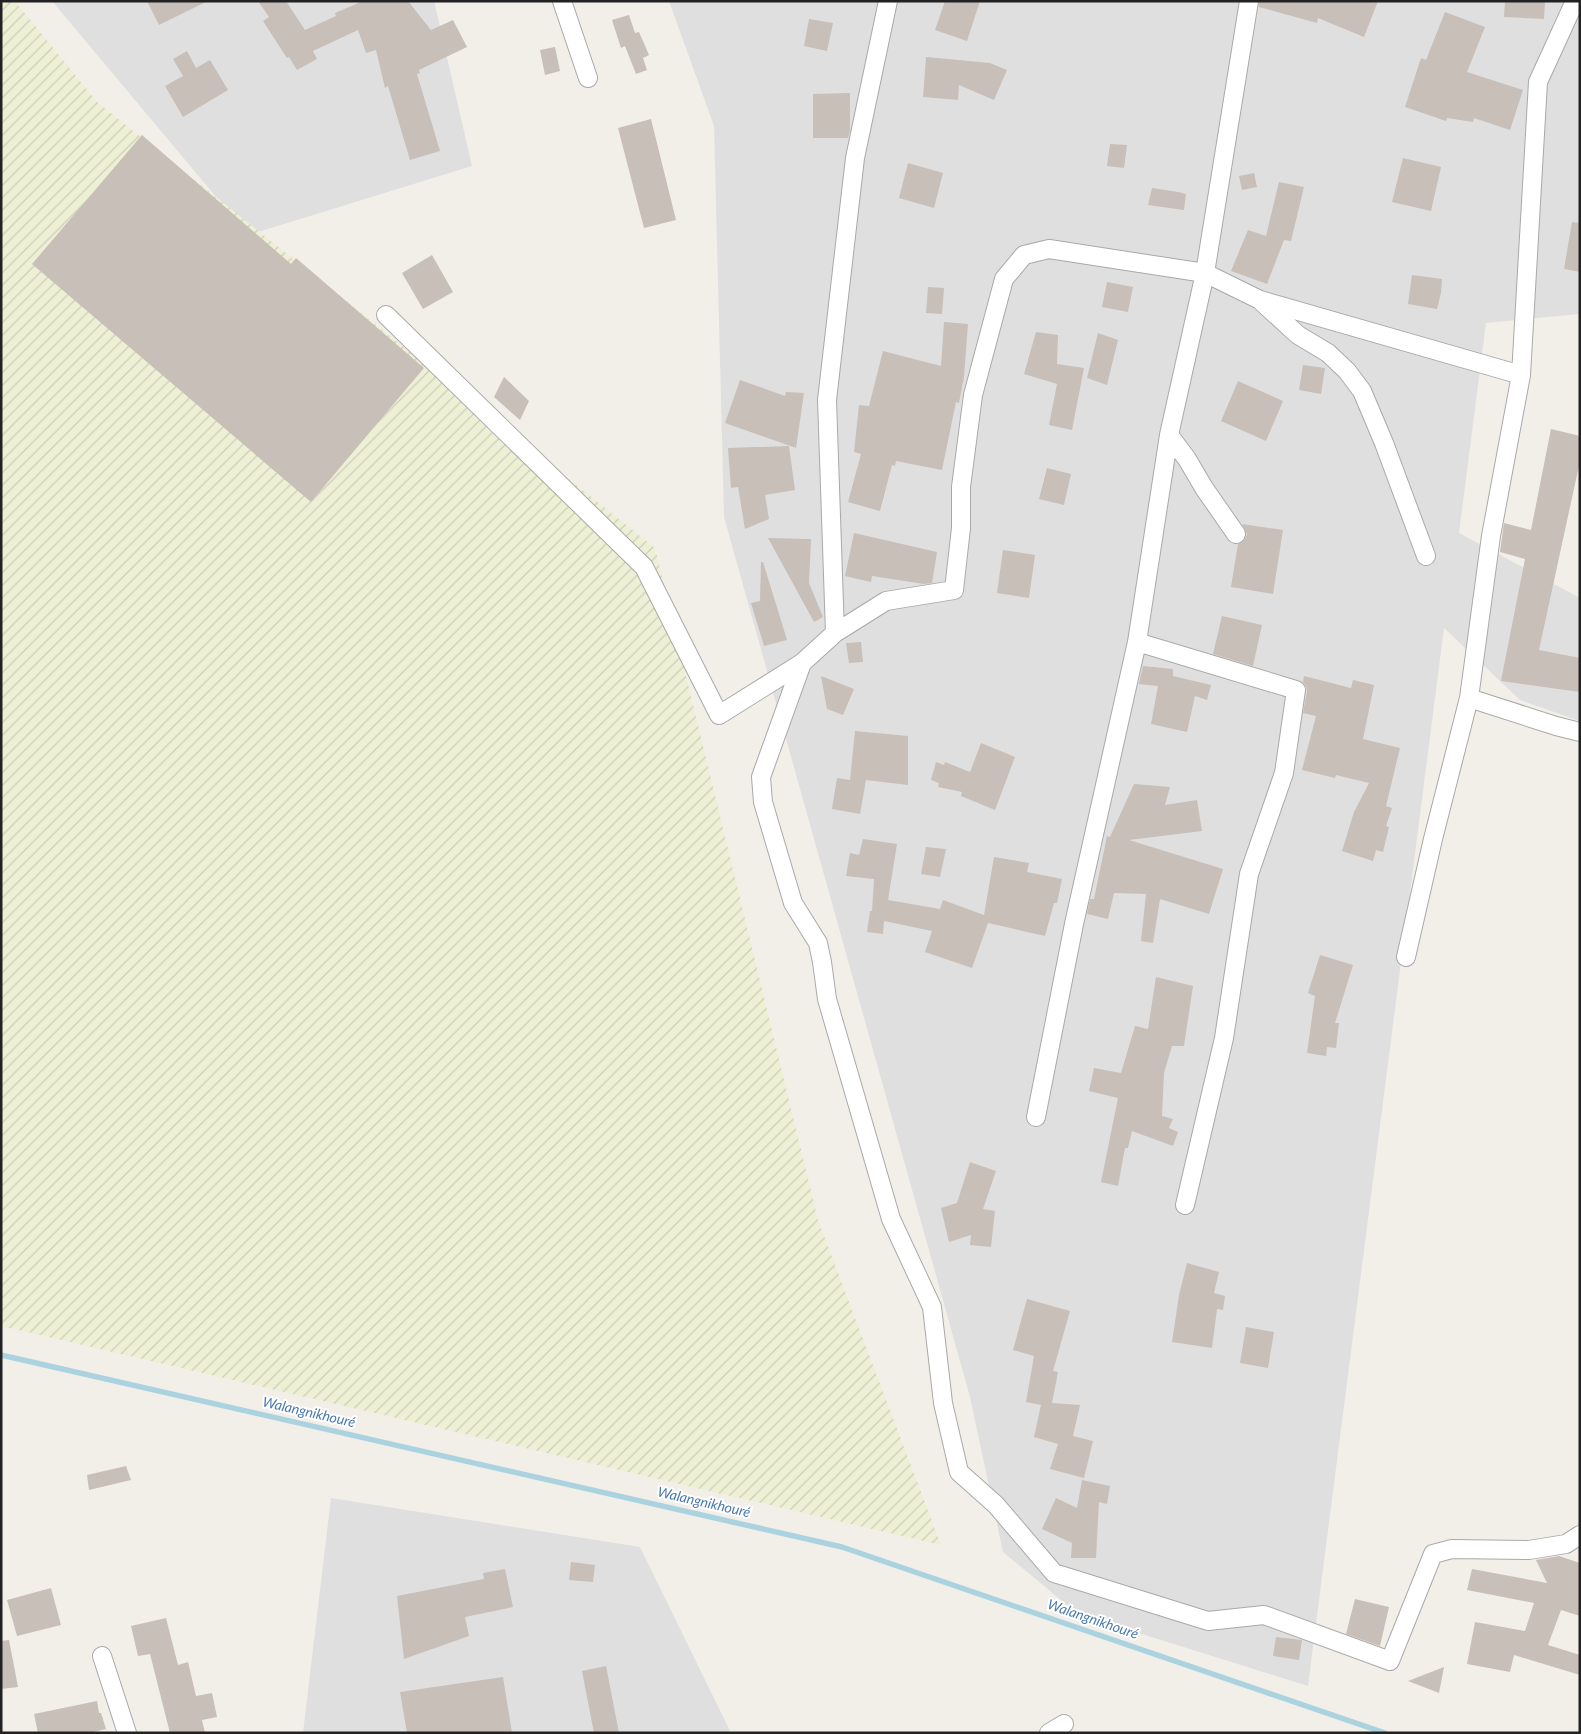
<svg xmlns="http://www.w3.org/2000/svg" width="1581" height="1734" font-family="Lato,sans-serif">
<style>
.residential{fill:#e0dfdf}
.farmland{fill:url(#farmland-furrows)}
.lines{fill:none;stroke-linecap:round;stroke-linejoin:round}
.stream{stroke:#aad3df;stroke-width:5.5}
.building{fill:#c7bfb8}
.street-casing{stroke:#a9a9a9;stroke-width:20}
.street{stroke:#fff;stroke-width:18}
.labels{text-anchor:middle;stroke-width:4;stroke-linejoin:round;paint-order:stroke}
.water-label{font-size:14px;font-style:italic;fill:#4a7aab;stroke:#fff}
</style>
<defs>
<pattern id="farmland-furrows" width="10" height="10" patternUnits="userSpaceOnUse" patternTransform="scale(1.25)"><rect width="10" height="10" fill="#eef0d5"/><path d="M-1 1l2-2M0 10L10 0M9 11l2-2" fill="none" stroke="#ccceb7"/></pattern>
</defs>
<rect width="100%" height="100%" fill="#f2efe9"/>
<!-- residential -->
<path class="residential" d="M52 1H434L472 166 248 235Z
M669 1H1580V314L1486 323 1459 533 1580 598V721L1520 700 1444 628 1308 1686 1078 1614 1003 1552 970 1397 724 517 714 126Z
M331 1498 640 1547 731 1733H303Z"/>
<!-- farmland -->
<path class="farmland" d="M1 1H15L97 102 655 548 818 1220 941 1545 1 1326Z"/>
<g class="lines">
<!-- stream -->
<path class="stream" d="M1 1355 842 1547 1385 1733"/>
</g>
<!-- building -->
<path class="building" d="M147 1H208L159 25Z
M258 1H286L305 30 336 16 335 13 363 1H408L431 30 453 20 467 47 419 70 420 73 417 74 440 151 410 160 388 86 385 88 376 50 366 53 358 30 313 51 317 59 297 70 289 57 287 58 263 21 269 17Z
M945 1H980L967 41 935 30Z
M1259 1H1378L1364 37 1318 18 1317 23 1259 7Z
M1505 1H1545L1544 19 1504 17Z
M1445 12 1485 27 1467 72 1523 90 1510 130 1474 118 1473 122 1447 118 1446 121 1405 107 1421 58 1426 60Z
M629 15 635 33 639 32 649 55 643 58 647 70 636 74 625 46 621 48 612 20Z
M809 19 833 23 827 51 804 46Z
M555 47 560 71 545 75 540 50Z
M187 51 196 68 210 60 228 90 183 117 165 86 183 76 173 59Z
M926 57 990 63 1007 70 994 100 959 85 958 100 923 97Z
M850 93V130L848 138H813V94Z
M651 119 676 220 644 228 618 128Z
M142 135 291 264 296 258 424 368 311 502 32 264Z
M1110 144 1127 145 1124 168 1107 166Z
M1403 158 1441 167 1431 211 1392 202Z
M908 163 943 173 934 208 899 198Z
M1254 173 1257 187 1242 190 1239 176Z
M1279 182 1304 187 1291 241 1284 240 1267 284 1231 271 1248 230 1266 236Z
M1152 188 1178 192 1186 194 1184 210 1148 205Z
M1572 222 1580 223V272L1564 269Z
M432 255 453 292 423 309 402 273Z
M1412 275 1442 279 1441 293 1437 309 1408 304Z
M1107 282 1133 287 1128 312 1102 307Z
M928 287 944 288 942 314 926 313Z
M944 322 968 324 964 377 959 403 956 402 942 470 896 461 895 466 892 465 880 511 848 502 861 454 854 452 859 405 869 406 883 351 941 366Z
M1036 332 1058 335 1057 364 1084 368 1072 430 1049 425 1057 384 1024 374Z
M1098 333 1118 340 1107 385 1087 378Z
M1303 365 1325 368 1321 394 1299 390Z
M504 377 529 401 520 420 494 397Z
M740 380 785 396 786 392 804 393 796 448 725 423Z
M1238 381 1283 401 1266 441 1221 421Z
M1551 429 1580 436V461L1539 650 1580 658V692L1501 681 1525 559 1500 552 1504 523 1531 530Z
M789 446 795 490 765 495 769 519 745 529 738 487 731 488 728 448Z
M1047 468 1071 474 1064 505 1039 499Z
M1242 524 1283 530 1273 594 1231 587 1238 544 1245 539 1247 534Z
M854 533 937 552 932 583 924 584 872 576 871 582 845 576Z
M768 538 811 539 809 583 823 617 814 622Z
M1003 550 1035 555 1029 598 997 593Z
M761 562H763L787 640 764 646 751 603 760 601Z
M1222 616 1262 625 1253 666 1213 654Z
M861 642 863 662 849 663 846 643Z
M1143 666 1173 669V676L1211 685 1207 700 1195 696 1187 732 1151 724 1158 686 1139 684Z
M821 676 854 689 843 715 827 709Z
M1304 676 1351 688 1353 680 1374 685 1363 739 1400 748 1386 806 1392 808 1386 826 1389 827 1383 852 1376 850 1373 861 1342 851 1354 812 1369 783 1336 775 1335 778 1302 770 1316 716 1303 713 1307 691 1306 686 1303 682Z
M855 731 908 736V785L866 780 860 814 832 809 837 778 850 780Z
M981 743 1015 757 995 810 961 796 962 792 938 787 939 783 931 780 936 762 944 765 945 762 970 772Z
M1134 784 1170 787 1165 805 1197 800 1202 831 1129 840 1223 869 1209 914 1160 899 1153 943 1141 941 1146 894 1114 893 1108 919 1087 914 1090 899H1094L1107 836 1110 837Z
M863 839 897 844 888 900 940 909 943 900 984 915 994 857 1029 863 1027 872 1062 879 1057 903H1054L1045 936 988 923 972 968 925 952 932 931 884 921 883 934 867 932 870 911H872L874 879 846 876 850 853 859 855Z
M926 847 946 849 940 877 921 874Z
M1320 955 1353 965 1335 1023H1339L1336 1048 1327 1047 1326 1056 1307 1053 1315 996 1308 993Z
M1156 977 1193 986 1184 1046H1172L1164 1073 1162 1116 1173 1119 1169 1128 1178 1132 1173 1146 1132 1131 1128 1148H1125L1118 1186 1101 1182 1118 1098 1089 1091 1094 1068 1121 1073 1135 1026 1148 1029Z
M970 1162 996 1171 983 1209 995 1211 991 1247 970 1245 971 1235 949 1242 941 1208 957 1203Z
M1187 1263 1219 1272 1214 1293 1225 1296 1223 1310 1217 1309 1212 1348 1172 1342 1179 1295Z
M1027 1299 1070 1311 1053 1371 1058 1372 1052 1403 1080 1405 1073 1436 1093 1441 1084 1478 1050 1469 1058 1444 1034 1437 1041 1405 1026 1402 1034 1356 1013 1350Z
M1246 1327 1274 1332 1268 1368 1240 1363Z
M126 1466 131 1480 89 1490 87 1475Z
M1082 1480 1110 1486 1107 1504 1099 1502 1096 1558H1071L1072 1543 1042 1529 1056 1498 1077 1508Z
M1559 1556 1580 1563V1616L1561 1610 1548 1645 1580 1655V1675L1514 1655 1510 1672 1467 1664 1475 1622 1525 1631 1534 1603 1467 1590 1472 1569 1547 1583 1536 1560Z
M571 1562 595 1565 593 1582 569 1580Z
M505 1569 513 1607 465 1617 469 1636 404 1659 397 1596 484 1579 483 1573Z
M51 1588 61 1625 17 1636 7 1600Z
M1355 1599 1389 1607 1380 1646 1346 1634Z
M166 1618 178 1665 188 1662 196 1696 212 1693 217 1717 202 1720 205 1733H170L150 1654 138 1656 131 1626Z
M1276 1637 1302 1640 1299 1660 1273 1656Z
M9 1640 18 1687 1 1689V1641Z
M606 1666 619 1733H594L582 1671Z
M1444 1667 1439 1693 1408 1681Z
M503 1677 512 1733H407L400 1692Z
M97 1701 99 1713H101L106 1729 89 1733H38L34 1714Z"/>
<g class="lines">
<defs>
<path id="street" d="M562 1 588 78
M1262 302 1298 335 1328 353 1347 371 1362 391 1384 443 1426 556
M386 315 644 567 719 715 802 663
M1521 375 1538 82 1575 1
M1169 435 1187 459 1204 488 1236 534
M835 633 827 400 855 158 888 1
M1137 642 1296 690 1284 773 1249 874 1224 1038 1185 1205
M1469 698 1556 726 1580 732
M1406 957 1433 839 1469 698 1491 536 1521 375 1260 300 1205 273 1049 249 1024 255 1004 279 973 395 961 487V528L954 590 886 601 835 633 802 663 761 777 763 802 793 903 818 943 822 962 827 999 891 1219 932 1307 943 1403 959 1472 996 1505 1054 1573 1208 1621 1264 1615 1390 1661 1433 1554 1452 1549 1529 1550 1566 1544 1580 1535
M1036 1117 1074 924 1137 642 1169 435 1205 273 1249 1
M102 1656 127 1733
M1049 1733 1064 1724"/>
</defs>
<!-- street casing -->
<use href="#street" class="street-casing"/>
<!-- street -->
<use href="#street" class="street"/>
</g>
<g class="labels">
<!-- water labels -->
<g class="water-label">
<text transform="translate(309 1412) rotate(13)" y="5">Walangnikhouré</text>
<text transform="translate(704 1502) rotate(13)" y="5">Walangnikhouré</text>
<text transform="translate(1093 1619) rotate(19)" y="5">Walangnikhouré</text>
</g>
</g>
<!-- border -->
<rect width="1581" height="1734" fill="none" stroke="#222222" stroke-width="5"/>
</svg>
